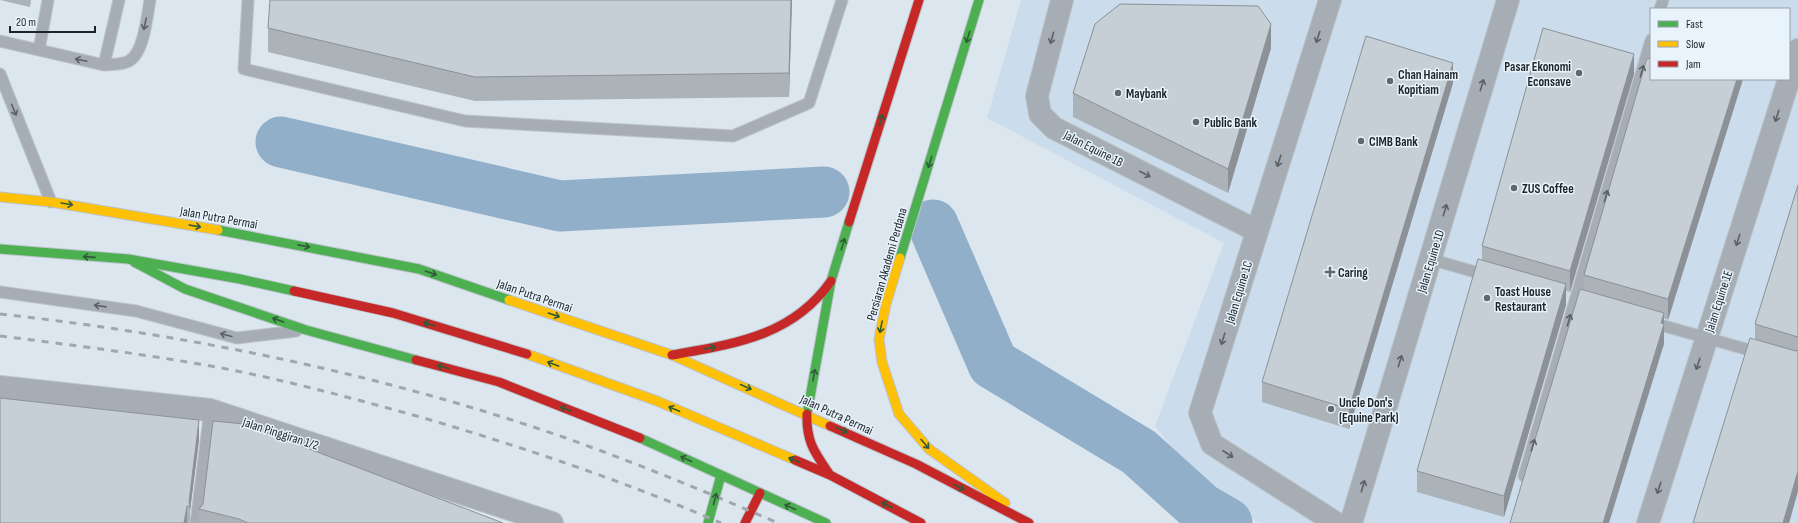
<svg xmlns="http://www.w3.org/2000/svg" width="1798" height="523" font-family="'Sofia Sans Condensed',sans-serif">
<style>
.built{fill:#cbdcec;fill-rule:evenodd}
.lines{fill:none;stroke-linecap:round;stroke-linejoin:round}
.river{stroke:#91afc9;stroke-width:51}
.lane-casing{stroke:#bbc3ca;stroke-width:13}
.street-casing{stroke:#bbc3ca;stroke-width:24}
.fast-casing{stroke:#bbc3ca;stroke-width:11}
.slow-casing{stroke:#bbc3ca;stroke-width:11}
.jam-casing{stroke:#bbc3ca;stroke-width:11}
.lane{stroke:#a6adb4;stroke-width:11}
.street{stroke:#a6adb4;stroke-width:22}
.fast{stroke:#4caf50;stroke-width:9}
.slow{stroke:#ffc107;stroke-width:9}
.jam{stroke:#c62828;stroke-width:9}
.rail{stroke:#a0a6ad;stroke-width:3;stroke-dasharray:7 7;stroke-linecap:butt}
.wall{fill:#abb2b8}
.shaded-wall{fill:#8b9196}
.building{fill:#c7cfd6;stroke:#8b9196}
.oneway{stroke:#5b6168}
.oneway2{stroke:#305b39}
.poi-dot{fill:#60676e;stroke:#e8f3fc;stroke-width:1.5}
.labels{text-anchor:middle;stroke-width:3;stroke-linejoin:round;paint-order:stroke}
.poi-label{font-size:13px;font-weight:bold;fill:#1d2329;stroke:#e8f3fc;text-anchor:start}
.street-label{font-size:13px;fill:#1d2329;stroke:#e8f3fc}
</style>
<rect width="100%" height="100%" fill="#dce6ef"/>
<!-- built -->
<path class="built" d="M1021 0H1798V523H1259L1205 489 1155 426 1224 243 987 118ZM1651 9H1789V79H1651Z"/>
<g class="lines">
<!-- river -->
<path class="river" d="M281 142 560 206 824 192
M933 225 993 364 1139 452 1201 508 1227 523"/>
<defs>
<path id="lane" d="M248 0 244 69 465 121 733 136 809 103 842 0
M1660 9 1663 0
M0 41 104 65C112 64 122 65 129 61 144 53 147 16 150 0
M39 50 48 0
M104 65 119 0
M0 74 51 202
M1430 259 1489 276
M0 292 136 311 237 338 296 331
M1650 322 1760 353
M1524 476 1651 40
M196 523 210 410"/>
<path id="street" d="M1062 0 1037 96 1040 114 1054 128 1257 231
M1330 0 1200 413 1212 444 1336 523
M1789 79 1798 50
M0 387 210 410 552 523
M1351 523 1508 0
M1648 523 1789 79"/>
<path id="fast" d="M218 230 419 269 509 300
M0 249 128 259 240 279 294 291
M900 258 979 0
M134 262 185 289 306 330 416 360
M807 414 831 281 849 222
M640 438 826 523
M708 523 721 475"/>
<path id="slow" d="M0 197 51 202 218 230
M900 258 886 304 879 339 882 362 899 414 929 449 1005 503
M509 300 672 355 830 426
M527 354 657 401 795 460"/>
<path id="jam" d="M849 222 919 0
M294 291 393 313 527 354
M672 355C734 344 793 336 831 281
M416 360 499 382 640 438
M807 414C806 442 815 453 830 475
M830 426 916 464 1029 523
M795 460 830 475 921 523
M745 523 760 493"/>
</defs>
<!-- lane casing -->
<use href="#lane" class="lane-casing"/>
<!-- street casing -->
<use href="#street" class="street-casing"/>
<!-- fast casing -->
<use href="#fast" class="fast-casing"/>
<!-- slow casing -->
<use href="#slow" class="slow-casing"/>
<!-- jam casing -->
<use href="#jam" class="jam-casing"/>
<!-- lane -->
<use href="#lane" class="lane"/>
<!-- street -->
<use href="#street" class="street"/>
<!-- fast -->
<use href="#fast" class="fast"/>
<!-- slow -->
<use href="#slow" class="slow"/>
<!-- jam -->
<use href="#jam" class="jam"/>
<!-- rail -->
<path class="rail" d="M0 314C191 335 381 374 563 437 636 463 707 492 778 523
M0 336C72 345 144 354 216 367 286 380 355 399 424 418 525 448 624 481 721 523"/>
</g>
<!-- wall -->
<path class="wall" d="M0 0H31L30 7Z
M270 0H792L789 97 475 101 268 52V28Z
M1271 48 1228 193 1073 117V93Z
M1634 74 1570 292 1566 291V305L1504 517 1417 492V471L1482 260V246Z
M1651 79H1743L1668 320 1664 318V344L1584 290V275Z
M1453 83 1349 429 1262 402V382Z
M1798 185V491L1789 523H1693L1755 339V324Z
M199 440 190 511V523H0Z
M199 509 503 523H199Z"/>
<!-- shaded-wall -->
<path class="shaded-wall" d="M791 0H792L789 97V73Z
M1271 24V48L1228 193V169Z
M1634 54V74L1570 292V271Z
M1453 63V83L1349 429V409Z
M1737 79H1743L1668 320V299Z
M1566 284V305L1504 517V496Z
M1664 313V344L1609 523H1603Z
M199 420V440L190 511V507L189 502Z
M1798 471V491L1789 523H1783Z
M187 506V523H184Z"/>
<!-- building -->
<path class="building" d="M270 0H791L789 73 475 77 268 28Z
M1120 4 1258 6 1271 24 1228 169 1073 93 1095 24Z
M1543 28 1634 54 1570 271 1482 246Z
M1366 36 1453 63 1349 409 1262 382Z
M1647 58 1651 59V79H1737L1668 299 1584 275Z
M1798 185V337L1755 324Z
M1478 259 1566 284 1504 496 1417 471Z
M1580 289 1664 313 1661 323 1664 324 1603 523H1510Z
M1750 338 1796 351 1798 350V471L1783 523H1693Z
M0 398 199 420 189 502 190 507 187 506 184 523H0Z
M213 421 244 424 503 523H248L239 519 199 509 203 504Z"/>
<!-- one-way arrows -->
<defs><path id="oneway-shaft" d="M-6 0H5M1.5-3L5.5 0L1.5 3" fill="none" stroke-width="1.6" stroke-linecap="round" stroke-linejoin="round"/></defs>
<g class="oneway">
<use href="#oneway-shaft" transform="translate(145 24) rotate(102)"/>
<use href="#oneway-shaft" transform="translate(1318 37) rotate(108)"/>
<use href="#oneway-shaft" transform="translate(1052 38) rotate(105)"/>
<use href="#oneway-shaft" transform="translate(81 60) rotate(-168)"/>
<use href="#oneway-shaft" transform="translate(1642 71) rotate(-74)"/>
<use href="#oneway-shaft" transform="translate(1482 85) rotate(-73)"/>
<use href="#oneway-shaft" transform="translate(14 110) rotate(68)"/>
<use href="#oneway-shaft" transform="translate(1777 116) rotate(108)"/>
<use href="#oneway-shaft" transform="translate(1279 161) rotate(108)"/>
<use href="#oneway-shaft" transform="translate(1145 174) rotate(27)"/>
<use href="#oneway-shaft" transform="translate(1606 196) rotate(-74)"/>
<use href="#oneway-shaft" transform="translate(1445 210) rotate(-73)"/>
<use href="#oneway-shaft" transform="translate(1738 240) rotate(108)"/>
<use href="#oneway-shaft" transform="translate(100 306) rotate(-172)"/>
<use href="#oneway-shaft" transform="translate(1569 320) rotate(-74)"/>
<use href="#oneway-shaft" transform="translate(226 335) rotate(-165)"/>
<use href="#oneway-shaft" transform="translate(1223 339) rotate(107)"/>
<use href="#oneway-shaft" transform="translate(1400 361) rotate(-73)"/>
<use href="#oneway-shaft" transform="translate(1698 364) rotate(108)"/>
<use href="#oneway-shaft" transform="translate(1533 445) rotate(-74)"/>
<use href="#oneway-shaft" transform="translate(1228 454) rotate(33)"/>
<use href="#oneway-shaft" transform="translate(1363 486) rotate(-73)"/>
<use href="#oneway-shaft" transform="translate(1659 488) rotate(108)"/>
</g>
<g class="oneway2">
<use href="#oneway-shaft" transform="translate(968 37) rotate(107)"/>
<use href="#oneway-shaft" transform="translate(881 120) rotate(-73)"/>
<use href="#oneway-shaft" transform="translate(930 162) rotate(107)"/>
<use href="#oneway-shaft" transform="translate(67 204) rotate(9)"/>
<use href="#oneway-shaft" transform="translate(195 226) rotate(10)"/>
<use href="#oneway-shaft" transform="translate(843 244) rotate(-73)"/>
<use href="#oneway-shaft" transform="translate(304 246) rotate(11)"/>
<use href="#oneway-shaft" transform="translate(89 257) rotate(-176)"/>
<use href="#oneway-shaft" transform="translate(431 273) rotate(19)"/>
<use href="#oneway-shaft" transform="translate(554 315) rotate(19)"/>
<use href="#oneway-shaft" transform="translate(278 320) rotate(-161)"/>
<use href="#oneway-shaft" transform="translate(429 324) rotate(-164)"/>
<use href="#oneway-shaft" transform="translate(881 327) rotate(101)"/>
<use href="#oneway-shaft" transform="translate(710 348) rotate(-10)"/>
<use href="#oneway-shaft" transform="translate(553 364) rotate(-160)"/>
<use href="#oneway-shaft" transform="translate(443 367) rotate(-165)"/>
<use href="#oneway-shaft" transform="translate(814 375) rotate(-79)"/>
<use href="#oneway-shaft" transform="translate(746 387) rotate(24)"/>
<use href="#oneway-shaft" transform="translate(566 409) rotate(-159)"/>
<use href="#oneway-shaft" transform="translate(674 409) rotate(-157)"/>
<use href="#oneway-shaft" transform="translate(842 430) rotate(25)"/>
<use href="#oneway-shaft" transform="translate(925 444) rotate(49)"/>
<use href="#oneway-shaft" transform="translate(686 459) rotate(-155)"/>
<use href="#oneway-shaft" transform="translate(794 460) rotate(-157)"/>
<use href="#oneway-shaft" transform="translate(959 487) rotate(28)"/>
<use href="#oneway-shaft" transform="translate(715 499) rotate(-75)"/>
<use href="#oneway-shaft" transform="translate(887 505) rotate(-152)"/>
<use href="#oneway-shaft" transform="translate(790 507) rotate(-155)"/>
</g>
<!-- markers -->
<g class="poi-dot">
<circle cx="1579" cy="73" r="4"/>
<circle cx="1390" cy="81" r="4"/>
<circle cx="1118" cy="93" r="4"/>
<circle cx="1196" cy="122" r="4"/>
<circle cx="1361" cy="141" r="4"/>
<circle cx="1514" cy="188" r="4"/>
<path d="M1328 266h4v4h4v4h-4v4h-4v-4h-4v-4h4z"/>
<circle cx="1487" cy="298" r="4"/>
<circle cx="1331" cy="409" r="4"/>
</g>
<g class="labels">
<!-- poi labels -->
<g class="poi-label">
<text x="1571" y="71" text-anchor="end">Pasar Ekonomi<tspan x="1571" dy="15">Econsave</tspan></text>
<text x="1398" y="79">Chan Hainam<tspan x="1398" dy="15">Kopitiam</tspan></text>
<text x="1126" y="98">Maybank</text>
<text x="1204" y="127">Public Bank</text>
<text x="1369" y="146">CIMB Bank</text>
<text x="1522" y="193">ZUS Coffee</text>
<text x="1338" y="277">Caring</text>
<text x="1495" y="296">Toast House<tspan x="1495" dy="15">Restaurant</tspan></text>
<text x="1339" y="407">Uncle Don's<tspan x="1339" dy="15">(Equine Park)</tspan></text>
</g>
<!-- street labels -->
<g class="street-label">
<text transform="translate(1094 148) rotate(27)" y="5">Jalan Equine 1B</text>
<text transform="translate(219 217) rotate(10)" y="5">Jalan Putra Permai</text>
<text transform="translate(1430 261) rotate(-73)" y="5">Jalan Equine 1D</text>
<text transform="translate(886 264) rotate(-74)" y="5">Persiaran Akademi Perdana</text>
<text transform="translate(1238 292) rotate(-73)" y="5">Jalan Equine 1C</text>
<text transform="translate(535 295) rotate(19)" y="5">Jalan Putra Permai</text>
<text transform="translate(1718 301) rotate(-72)" y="5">Jalan Equine 1E</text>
<text transform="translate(837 414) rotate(25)" y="5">Jalan Putra Permai</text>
<text transform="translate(281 433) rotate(18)" y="5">Jalan Pinggiran 1/2</text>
</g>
</g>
<!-- legend -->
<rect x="1650" y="8" width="140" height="72" fill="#e8f3fc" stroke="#97a0a8"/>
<rect x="1658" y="21" width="20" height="6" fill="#4caf50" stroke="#97a0a8"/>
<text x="1686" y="28" font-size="12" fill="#1d2329">Fast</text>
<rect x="1658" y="41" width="20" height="6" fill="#ffc107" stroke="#97a0a8"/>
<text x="1686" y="48" font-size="12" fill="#1d2329">Slow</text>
<rect x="1658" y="61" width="20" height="6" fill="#c62828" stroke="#97a0a8"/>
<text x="1686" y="68" font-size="12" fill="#1d2329">Jam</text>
<!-- scale -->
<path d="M10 26v6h85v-6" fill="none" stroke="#1d2329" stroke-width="2"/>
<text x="16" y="26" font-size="12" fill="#1d2329" stroke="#e8f3fc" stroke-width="3" paint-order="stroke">20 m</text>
</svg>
